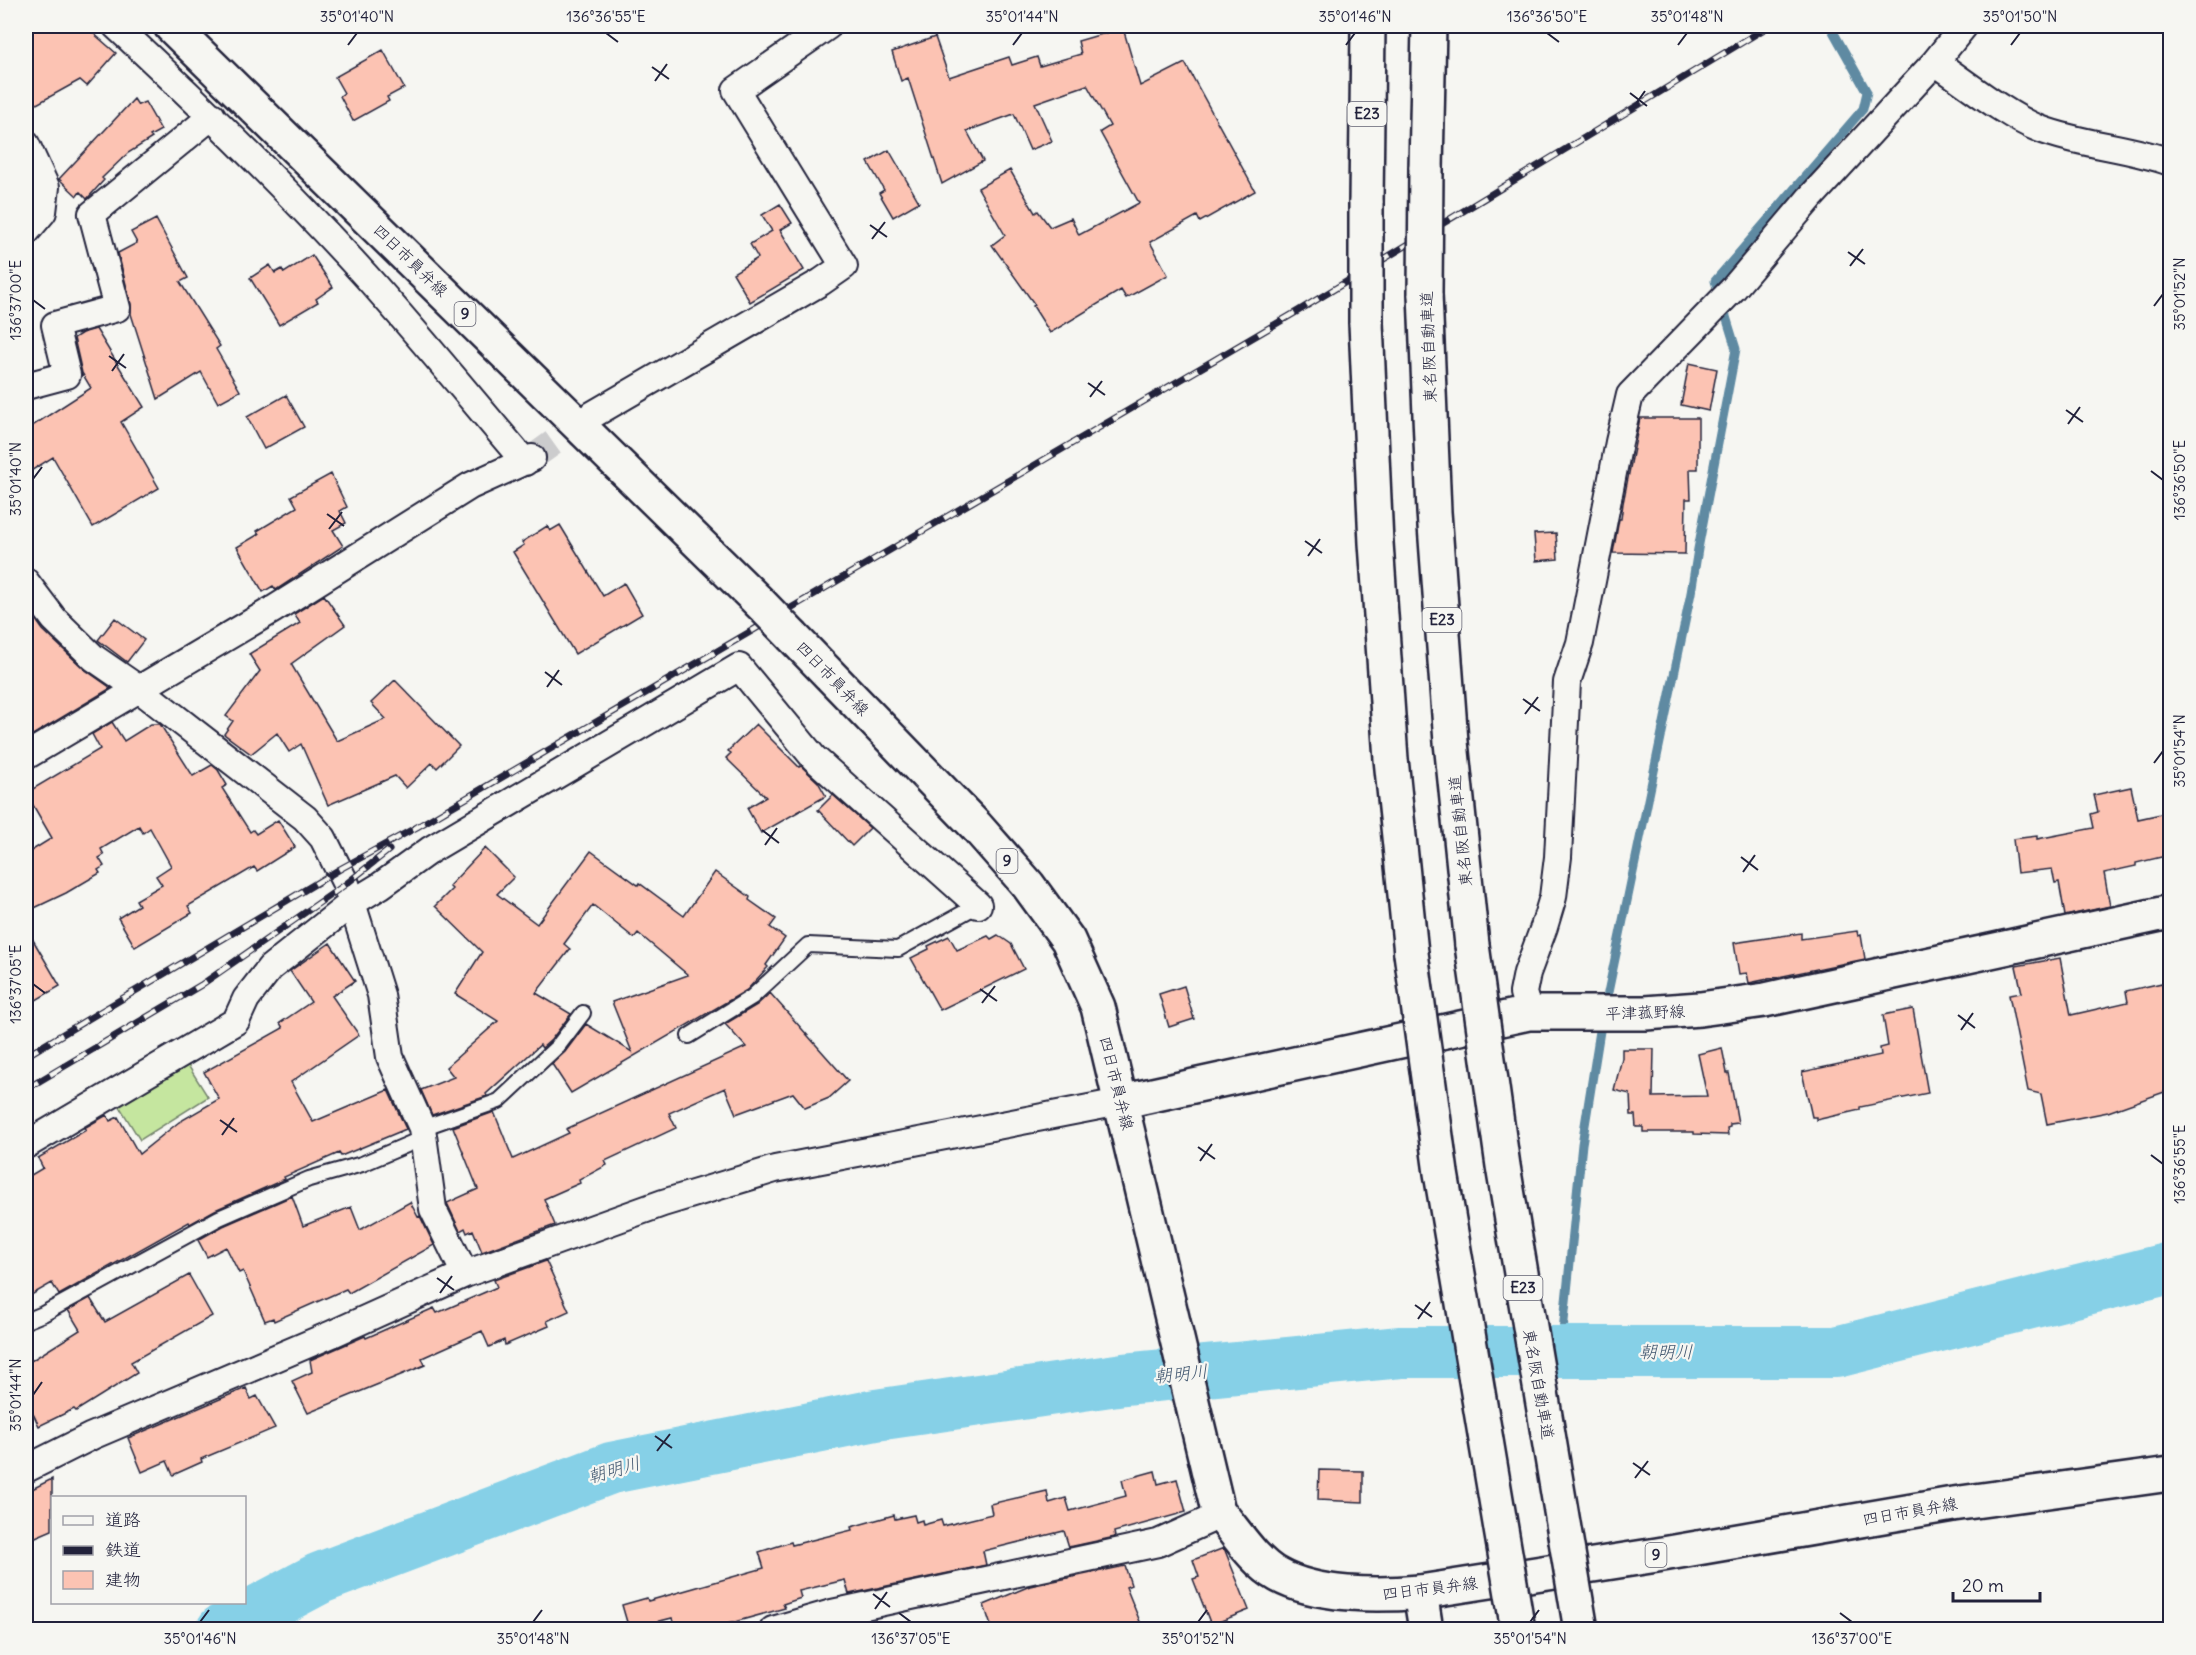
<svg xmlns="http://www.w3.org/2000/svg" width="2196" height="1655" font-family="Delius,'Klee One',sans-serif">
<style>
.green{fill:#c5e69f;stroke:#74846d;stroke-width:1.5}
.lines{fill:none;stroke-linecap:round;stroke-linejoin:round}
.stream{stroke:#5e8aa2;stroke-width:9}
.river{stroke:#86d0e7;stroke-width:52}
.building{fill:#fcc3b3;stroke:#22223b;stroke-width:1.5}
.street-tunnel{stroke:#cccccd;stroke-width:26;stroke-dasharray:26 13;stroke-linecap:butt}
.lane-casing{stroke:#22223b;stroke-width:18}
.street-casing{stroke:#22223b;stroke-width:30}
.secondary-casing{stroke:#22223b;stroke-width:38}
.primary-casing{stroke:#22223b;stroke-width:38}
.highway-casing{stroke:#22223b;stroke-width:38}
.lane{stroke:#f6f6f2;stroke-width:14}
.street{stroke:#f6f6f2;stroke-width:26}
.secondary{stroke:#f6f6f2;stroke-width:33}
.primary{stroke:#f6f6f2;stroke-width:33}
.highway{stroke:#f6f6f2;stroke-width:33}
.rail-casing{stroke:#22223b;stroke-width:7}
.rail{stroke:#f6f6f2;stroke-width:4.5;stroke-dasharray:14;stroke-linecap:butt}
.primary-bridge-casing{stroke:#22223b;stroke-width:38;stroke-linecap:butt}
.highway-bridge-casing{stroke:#22223b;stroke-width:38;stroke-linecap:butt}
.primary-bridge{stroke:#f6f6f2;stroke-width:33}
.highway-bridge{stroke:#f6f6f2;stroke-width:33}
.ticks{fill:none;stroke:#22223b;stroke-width:2}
.labels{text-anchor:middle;stroke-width:4.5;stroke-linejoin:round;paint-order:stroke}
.shield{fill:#f6f6f2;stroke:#626272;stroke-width:1.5}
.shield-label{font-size:15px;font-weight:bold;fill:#22223b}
.street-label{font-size:16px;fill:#22223b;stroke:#f6f6f2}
.water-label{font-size:18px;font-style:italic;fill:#40566f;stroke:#f6f6f2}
.neatline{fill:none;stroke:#22223b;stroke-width:2}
.ticks-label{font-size:15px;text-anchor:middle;fill:#22223b}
</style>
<rect width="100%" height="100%" fill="#f6f6f2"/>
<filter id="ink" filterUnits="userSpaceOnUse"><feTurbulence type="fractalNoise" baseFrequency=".0167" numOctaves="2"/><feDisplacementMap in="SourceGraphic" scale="12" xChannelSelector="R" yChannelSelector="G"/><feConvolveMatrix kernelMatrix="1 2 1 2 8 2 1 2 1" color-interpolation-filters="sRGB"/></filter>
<g filter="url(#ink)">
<!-- green -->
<path class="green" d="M186 1062 208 1097 140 1140 118 1104Z"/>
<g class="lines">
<!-- stream -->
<path class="stream" d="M1561 1351 1582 1144 1600 1031 1691 593 1698 549 1736 349 1715 281 1863 109 1867 92 1830 26"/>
<!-- river -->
<path class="river" d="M222 1630 320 1578 611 1468 876 1415 1124 1379 1401 1352H1836L2170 1268"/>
</g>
<!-- building -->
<path class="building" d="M26 26H85L116 53 87 86 80 80 35 105 26 87Z
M1123 28 1140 86 1185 63 1255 191 1200 222 1197 216 1150 242 1168 275 1126 298 1121 290 1050 333 1033 306 1035 305 992 245 1005 235 978 188 1010 170 1035 213 1038 211 1050 227 1071 218 1079 235 1139 203 1100 132 1110 126 1087 85 1035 103 1052 141 1030 150 1014 114 967 131 983 161 942 184 908 78 901 81 892 52 935 37 949 77 1009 57 1012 65 1037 57 1040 66 1081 54 1078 41Z
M383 50 404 88 387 97 389 101 353 121 340 96 344 93 335 77Z
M134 99 138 105 145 102 161 130 150 136 152 138 128 153 102 178 104 180 87 199 80 192 77 196 59 179Z
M889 150 919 202 893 217 879 193 884 190 868 162Z
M780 204 792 223 780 230 804 270 750 302 733 273 758 258 750 244 772 231 762 215Z
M156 219 188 278 180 282 220 346 216 349 240 391 218 403 201 372 158 399 131 314V304L118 253 137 243 131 232Z
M312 255 333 287 316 299 318 302 279 325 250 278 270 265 275 273 282 269 284 273Z
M96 329 144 407 121 422 159 488 93 527 53 457 26 474V430L91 388 82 373 74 338 82 333Z
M1689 363 1717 369 1709 411 1681 405Z
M286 395 304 427 264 449 247 417Z
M1640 418H1698V469H1690L1691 499H1686L1685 554 1613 553 1619 519H1621L1623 503Z
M331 474 347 507 340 511 346 523 333 530 343 546 276 590 273 586 263 592 237 547 259 534 257 531 297 507 291 496Z
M560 525 603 596 624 583 642 614 575 654 513 552 524 545 522 542 547 526 550 531Z
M1556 533 1558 559 1536 561 1534 534Z
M324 595 345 625 291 664 337 741 386 719 371 703 395 680 459 746 437 768 432 763 406 788 395 776 328 805 301 744 289 752 277 733 251 754 224 734 233 721 226 716 260 671 249 654 300 623 294 614Z
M26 606 43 630 84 669 111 688 26 739Z
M115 618 144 640 127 662 98 640Z
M112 722 124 741 151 724H160L193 776 212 765 218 770 227 785 222 788 250 832 253 830 256 834 278 820 295 847 257 871 254 867 188 906 192 913 135 947 118 918 139 905 136 900 162 885 156 876 171 866 150 828 143 833 139 826 101 849 104 855 99 858 104 866 98 870 100 873 66 893 26 912V854L52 838 26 793 100 749 92 734Z
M756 724 799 767 801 766 818 782 826 796 761 833 747 808 766 797 726 758 731 753 728 751Z
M2131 787 2138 819 2170 812V855L2136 863V866L2104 873 2110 906 2065 916 2059 882 2055 883 2052 869 2017 873 2013 839 2037 836V839L2094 828 2091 814 2098 812 2094 795Z
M833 795 870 828 852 846 818 810Z
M485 848 514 877 497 894 537 924 591 851 638 885 639 883 684 916 715 872 750 897 749 900 776 919 770 927 785 938 766 965 768 967 747 990 571 1093 552 1064 565 1052 586 1024 632 1052 612 1002 688 975 638 933 634 938 593 905 564 944 570 949 536 993 571 1014 551 1040 542 1048 540 1045 486 1094 487 1096 432 1115 421 1090 454 1077 446 1067 498 1021 455 994 482 952 435 906 452 889 449 886Z
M26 928 60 986 26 1006Z
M1857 931 1858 936 1861 935 1865 959 1749 983 1747 973 1739 974 1734 943 1801 933V939Z
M998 935 1011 944 1024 969 940 1010 911 958 929 949 928 946 949 936 957 950 988 936 991 939Z
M330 943 355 981 332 996 359 1035 291 1082 313 1122 388 1090 406 1129 341 1156 339 1153 284 1177 285 1179 215 1210 190 1224 189 1222 59 1295 52 1283 26 1298V1178L43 1168 38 1158 86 1130 84 1128 107 1115 110 1121 118 1117 139 1154 179 1122 219 1099 204 1072 283 1028 280 1023 311 1002 290 971Z
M2060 958 2071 1015 2128 1002 2126 991 2162 983 2170 1024V1090L2108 1112 2047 1124 2041 1094 2028 1091 2009 995 2022 993 2016 966Z
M1184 986 1194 1019 1169 1027 1159 994Z
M770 993 848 1081 829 1098 805 1108 793 1093 736 1114 725 1088 669 1113 676 1128 605 1161 607 1165 579 1180 580 1183 544 1199 555 1225 482 1252 473 1230 467 1233 465 1228 460 1231 447 1203 478 1189 453 1127 494 1112 513 1159 569 1133 566 1129 746 1047 725 1024 757 1005Z
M1913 1009 1928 1093 1860 1107V1110L1816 1120V1117H1812L1802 1072 1881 1055 1880 1048 1888 1046 1883 1015Z
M1722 1048 1727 1073H1729L1738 1123 1730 1124V1127L1727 1128 1728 1135 1694 1134V1132H1643V1127H1636L1635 1115H1631L1630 1094 1614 1090 1622 1058V1049H1654L1653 1097 1707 1096 1698 1054Z
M292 1196 303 1226 351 1207 360 1230 410 1202 418 1217 420 1216 434 1245 349 1293 346 1289 274 1321 273 1318 265 1321 243 1271 239 1273 226 1247 207 1257 198 1240 223 1226Z
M546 1261 569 1311 547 1321 549 1326 505 1345 504 1340 489 1347 482 1331 422 1358 425 1365 308 1413 292 1381 312 1372 310 1360 365 1336 366 1338 434 1308 437 1313 497 1287 494 1280Z
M189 1275 212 1316 131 1362 137 1373 76 1411 74 1409 39 1426 26 1399V1364L80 1330 68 1310 90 1298 105 1322Z
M246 1388 251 1399 257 1396 275 1428 201 1459 202 1462 173 1475 167 1461 142 1472 128 1438Z
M1319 1470 1363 1471V1502L1318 1500Z
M1155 1471 1158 1484 1177 1479 1186 1512 1114 1532 1115 1537 1069 1547 1064 1531 983 1551 986 1565 849 1594 845 1580 799 1591 801 1598 783 1604 785 1608 709 1629H675L672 1618 629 1629 622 1605 647 1598 648 1601 764 1568 759 1552 791 1542 792 1545 852 1530 851 1527 894 1515 895 1519 914 1515 916 1522 922 1520 923 1525 941 1520 943 1526 992 1514 990 1504 1047 1491 1049 1503 1066 1498 1070 1511 1126 1496 1122 1480Z
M52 1479V1530L31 1539 30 1537 26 1539V1492Z
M1224 1548 1249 1610 1211 1625 1193 1579 1199 1577 1193 1560Z
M1125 1566 1131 1585 1126 1587 1143 1629H992L984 1605 1030 1586Z"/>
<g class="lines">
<!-- street-tunnel -->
<path class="street-tunnel" d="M532 458 592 415"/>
<defs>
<path id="lane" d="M689 1036 752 997 808 945 898 949 978 905
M422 1128 499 1101 558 1046 583 1013
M26 1321 43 1314 219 1218 309 1179 362 1164 423 1138"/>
<path id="street" d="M116 26C202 106 286 188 366 276 420 336 472 400 525 462
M1935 62C1966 83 2007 116 2040 129 2082 145 2128 147 2170 162
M26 144 46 187 43 212 26 232
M26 386 67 375 55 325 117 308 92 214 212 116
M592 415 821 282 844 266 736 90 828 26
M26 582 54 619 94 658 139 689 305 818 323 838 346 884 381 995 390 1057 422 1128 433 1209 465 1274
M26 756 274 609 470 486 532 458
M1529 1013 1523 993 1527 973 1544 927 1553 897 1558 857 1567 682 1580 643 1619 442 1630 395 1733 289 1810 198 1935 62 1964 26
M26 1145 236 1021 246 999 270 968 352 903 380 886 430 850 739 667 814 758 978 905
M26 1469 92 1436 332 1334 465 1274 663 1203 775 1169 1120 1102
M773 1630 832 1613 1158 1543 1207 1521 1218 1511"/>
<path id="secondary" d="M1120 1102 1529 1013H1645L1700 1009 1765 1000 2170 912
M1420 1592 1426 1630"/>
<path id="primary" d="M171 26 759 602
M793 637 976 826 1028 885 1068 940 1098 1007 1218 1511C1236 1532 1254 1562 1278 1575 1315 1596 1378 1596 1420 1592L1657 1555 1953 1504 2170 1474"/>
<path id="highway" d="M1426 169 1429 26
M1366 203 1368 26
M1425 294 1434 512 1451 742 1472 945
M1366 323 1376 543 1391 759 1411 953"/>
</defs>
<!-- lane casing -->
<use href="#lane" class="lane-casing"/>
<!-- street casing -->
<use href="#street" class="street-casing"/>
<!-- secondary casing -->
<use href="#secondary" class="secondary-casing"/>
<!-- primary casing -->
<use href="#primary" class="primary-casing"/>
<!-- highway casing -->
<use href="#highway" class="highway-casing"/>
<!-- lane -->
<use href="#lane" class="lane"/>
<!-- street -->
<use href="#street" class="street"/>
<!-- secondary -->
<use href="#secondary" class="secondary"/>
<!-- primary -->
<use href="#primary" class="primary"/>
<!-- highway -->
<use href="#highway" class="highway"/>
<defs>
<path id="rail" d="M26 1056 340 869 417 827 1298 311 1769 26
M26 1089 201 985 346 884 389 850"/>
</defs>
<!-- rail casing -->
<use href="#rail" class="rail-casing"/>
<!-- rail -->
<use href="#rail" class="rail"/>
<defs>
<path id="primary-bridge" d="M759 602 793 637"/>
<path id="highway-bridge" d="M1366 203V323
M1425 294 1426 169
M1472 945 1503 1166 1581 1630
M1411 953 1441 1173 1518 1630"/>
</defs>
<!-- primary-bridge casing -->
<use href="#primary-bridge" class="primary-bridge-casing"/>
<!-- highway-bridge casing -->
<use href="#highway-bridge" class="highway-bridge-casing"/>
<!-- primary-bridge -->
<use href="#primary-bridge" class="primary-bridge"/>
<!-- highway-bridge -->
<use href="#highway-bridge" class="highway-bridge"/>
</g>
</g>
<!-- ticks -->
<path class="ticks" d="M606 33 618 42M1547 33 1559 42M348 45 357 33M1013 45 1022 33M1346 45 1355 33M1678 45 1687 33M2011 45 2020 33M652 67 669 79M655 81 667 64M1630 93 1647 106M1633 108 1645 91M870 225 887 237M872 239 885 222M1848 252 1865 264M1850 266 1863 249M33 300 45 309M2154 306 2163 294M109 356 126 368M112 371 124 354M1088 383 1105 395M1090 397 1102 381M2066 410 2083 422M2068 424 2080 407M2151 471 2163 480M33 479 42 467M327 514 344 526M329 529 342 512M1305 541 1322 553M1308 556 1320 539M545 672 562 685M547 687 559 670M1523 699 1540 711M1525 714 1538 697M2154 763 2163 751M762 830 779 843M765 845 777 828M1741 857 1758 870M1743 872 1755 855M33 984 45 993M980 989 997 1001M982 1003 995 986M1958 1015 1975 1028M1961 1030 1973 1013M220 1120 237 1132M222 1135 234 1118M1198 1147 1215 1159M2151 1155 2163 1164M1200 1161 1212 1144M437 1278 454 1290M440 1293 452 1276M1415 1305 1432 1317M1418 1319 1430 1302M33 1395 42 1382M655 1436 672 1448M657 1451 670 1434M1633 1463 1650 1475M1635 1478 1648 1461M873 1594 890 1607M875 1609 887 1592M899 1613 911 1622M1840 1613 1852 1622M200 1622 209 1610M533 1622 542 1610M1198 1622 1207 1610M1530 1622 1539 1610"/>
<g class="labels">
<!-- shield labels -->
<g class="shield">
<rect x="1347.5" y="102" width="39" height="24" rx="4.5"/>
<rect x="454.5" y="302" width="21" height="24" rx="4.5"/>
<rect x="1422.5" y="608" width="39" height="24" rx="4.5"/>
<rect x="996.5" y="849" width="21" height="24" rx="4.5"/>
<rect x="1503.5" y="1276" width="39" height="24" rx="4.5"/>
<rect x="1645.5" y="1543" width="21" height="24" rx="4.5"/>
</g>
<g class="shield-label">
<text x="1367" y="119">E23</text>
<text x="465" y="319">9</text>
<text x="1442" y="625">E23</text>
<text x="1007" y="866">9</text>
<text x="1523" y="1293">E23</text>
<text x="1656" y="1560">9</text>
</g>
<!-- street labels -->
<g class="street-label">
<text transform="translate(411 260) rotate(44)" y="6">四日市員弁線</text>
<text transform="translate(1428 347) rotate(-92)" y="6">東名阪自動車道</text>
<text transform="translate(833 678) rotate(46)" y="6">四日市員弁線</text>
<text transform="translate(1460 831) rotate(-96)" y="6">東名阪自動車道</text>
<text transform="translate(1645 1012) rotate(-2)" y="6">平津菰野線</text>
<text transform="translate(1117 1083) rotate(76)" y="6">四日市員弁線</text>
<text transform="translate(1539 1384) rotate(80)" y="6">東名阪自動車道</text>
<text transform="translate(1910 1511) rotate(-10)" y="6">四日市員弁線</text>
<text transform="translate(1430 1588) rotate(-7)" y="6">四日市員弁線</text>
</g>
<!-- water labels -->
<g class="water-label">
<text x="1666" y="1358">朝明川</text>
<text transform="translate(1181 1374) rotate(-6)" y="6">朝明川</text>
<text transform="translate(614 1470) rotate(-16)" y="6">朝明川</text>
</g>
</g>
<!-- margin -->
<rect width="2196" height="1655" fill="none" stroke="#f6f6f2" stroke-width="66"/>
<!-- legend -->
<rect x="51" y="1496" width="195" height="108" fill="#f6f6f2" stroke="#a1a1a9" stroke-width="1.5"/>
<rect x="63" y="1516" width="30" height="9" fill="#f6f6f2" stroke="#a1a1a9" stroke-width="1.5"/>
<text x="105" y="1526" font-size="18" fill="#22223b">道路</text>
<rect x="63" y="1546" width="30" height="9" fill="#22223b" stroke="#a1a1a9" stroke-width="1.5"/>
<text x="105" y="1556" font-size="18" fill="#22223b">鉄道</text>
<rect x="63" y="1571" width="30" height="18" fill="#fcc3b3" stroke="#a1a1a9" stroke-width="1.5"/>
<text x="105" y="1586" font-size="18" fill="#22223b">建物</text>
<!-- scale -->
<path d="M1953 1592v9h87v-9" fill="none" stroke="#22223b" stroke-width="3"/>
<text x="1962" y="1592" font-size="18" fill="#22223b" stroke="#f6f6f2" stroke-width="4.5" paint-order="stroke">20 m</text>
<rect x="33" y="33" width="2130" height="1589" class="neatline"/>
<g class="ticks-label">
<text x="357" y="22">35°01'40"N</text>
<text x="606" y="22">136°36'55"E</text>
<text x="1022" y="22">35°01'44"N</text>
<text x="1355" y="22">35°01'46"N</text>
<text x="1547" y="22">136°36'50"E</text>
<text x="1687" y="22">35°01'48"N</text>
<text x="2020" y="22">35°01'50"N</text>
<text transform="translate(2180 294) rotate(-90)" y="5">35°01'52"N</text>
<text transform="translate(16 300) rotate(-90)" y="5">136°37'00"E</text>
<text transform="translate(16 479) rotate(-90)" y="5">35°01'40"N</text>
<text transform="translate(2180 480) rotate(-90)" y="5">136°36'50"E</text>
<text transform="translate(2180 751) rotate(-90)" y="5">35°01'54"N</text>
<text transform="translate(16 984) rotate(-90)" y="5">136°37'05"E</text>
<text transform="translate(2180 1164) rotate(-90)" y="5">136°36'55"E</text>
<text transform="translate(16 1395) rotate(-90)" y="5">35°01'44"N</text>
<text x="200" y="1644">35°01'46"N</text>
<text x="533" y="1644">35°01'48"N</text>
<text x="911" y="1644">136°37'05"E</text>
<text x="1198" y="1644">35°01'52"N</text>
<text x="1530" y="1644">35°01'54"N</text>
<text x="1852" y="1644">136°37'00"E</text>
</g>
</svg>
